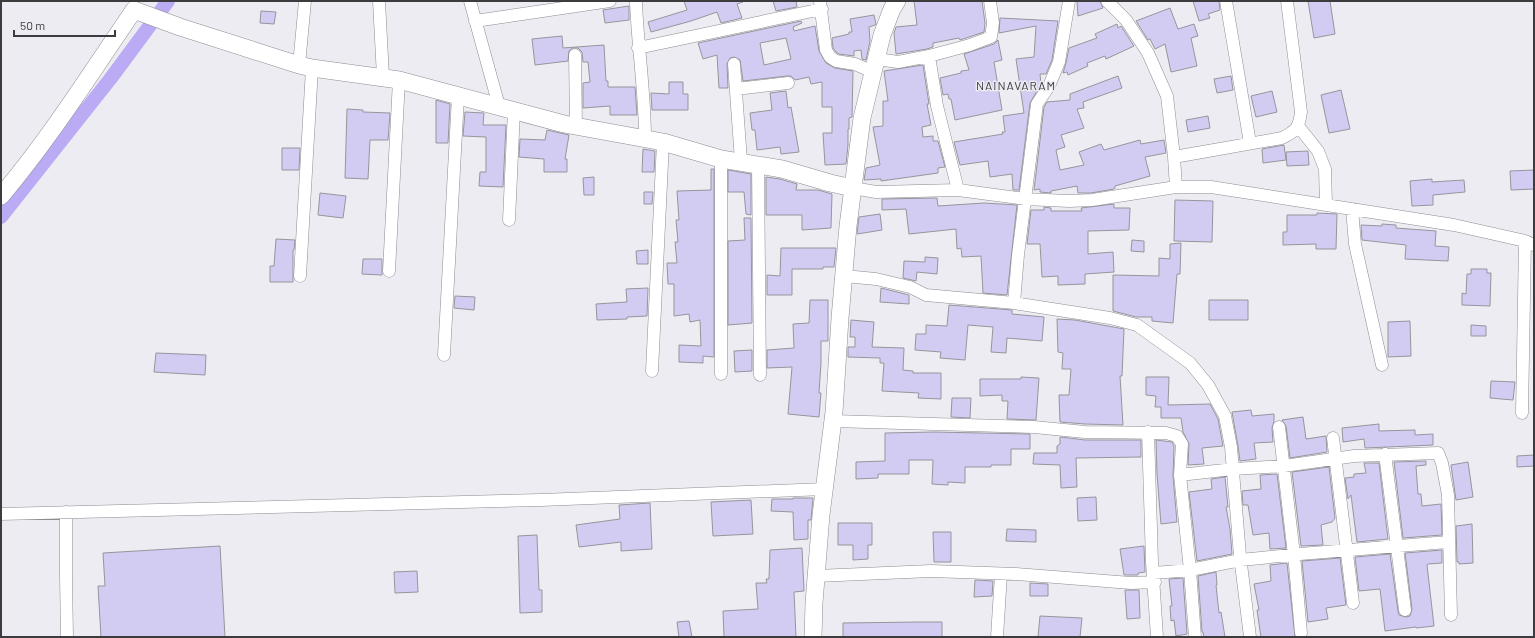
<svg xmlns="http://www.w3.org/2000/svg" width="1535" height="638" font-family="Barlow,sans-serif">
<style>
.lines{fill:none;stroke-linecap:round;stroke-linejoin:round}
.canal{stroke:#bbabf4;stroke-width:14}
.building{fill:#d3ccf2;stroke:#96959c;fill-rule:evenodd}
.street-casing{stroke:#8d8c92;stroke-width:13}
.secondary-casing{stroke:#8d8c92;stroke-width:18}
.street{stroke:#fff;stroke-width:12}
.secondary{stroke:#fff;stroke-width:17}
.labels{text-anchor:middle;stroke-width:3;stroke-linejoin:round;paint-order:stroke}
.quarter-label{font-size:12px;letter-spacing:1px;fill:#3c3b3e;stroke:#edecf2}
</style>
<rect width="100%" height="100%" fill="#edecf2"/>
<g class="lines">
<!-- canal -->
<path class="canal" d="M1 217 111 78 168 1"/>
</g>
<!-- building -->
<path class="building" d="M684 1H743V2L737 4 742 18 721 23 717 12 691 21 651 32 648 22 687 10Z
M773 1H796L797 7 776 11Z
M914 1H982L985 23 984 32 960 40 959 38 933 43V47L927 49 896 54 894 33 896 27 917 25Z
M1077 1H1100L1103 8 1078 16Z
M1193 1H1219L1220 10 1208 14 1210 18 1199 21Z
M1308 1H1330L1335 34 1314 38Z
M629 6V20L605 23 603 10Z
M1170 8 1178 29 1194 24 1198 36 1191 38 1197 66 1171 72 1165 44 1155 49 1150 39 1148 40 1136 21Z
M261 11 276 12 274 24 260 23Z
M874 15 876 24 875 25 869 27 870 41 866 60 862 59 861 50 854 51V56L839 54 836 52 833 48 832 38 849 34V32H852L850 19Z
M1000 18 1058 21 1052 60 1046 74H1040L1041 84 1030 103 1019 190H1013L1012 174 990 177 988 161 960 165 954 142 1003 134 1002 132H1005L1003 116 1024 113 1016 59 1034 57 1036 26 999 33Z
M801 21 802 23 793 27 794 31 815 26 819 51 826 63 835 68 853 71 852 117 849 118V129H848V145L846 164 825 165 823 133H832V107H822V82L811 84 809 77 795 80 791 76H787L743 81 740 60 734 57 730 58 727 64 728 88H719L717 55 703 59 698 43ZM786 38 791 59 764 65 760 43Z
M1117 24 1118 28 1121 26 1134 46 1106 59 1105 56 1087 63 1088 66 1068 75 1067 72 1063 73 1066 63 1069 48 1097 38 1095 34Z
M562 36 563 48 604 45 606 81H608V87H635L637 115H610V106L583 108V83L590 82 588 62H583L582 52 578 48H572L569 51 568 61 535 65 532 39Z
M998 40 1002 60 994 62 1002 110 955 120 951 99H949L948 94 943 95 940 78 961 73V71L969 70 964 54 994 44Z
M923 65 929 104H927L931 125 922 127 923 137 933 136V141H938L945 167 938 168V173L881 181V179L864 180 866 168 880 165 873 127 883 126V101H888L884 71Z
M1118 76 1122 88 1083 102 1084 108 1077 109 1084 128 1061 135 1065 147 1056 150 1060 170 1084 165 1079 152 1101 144 1104 150 1140 140 1141 144 1164 140 1166 153 1145 157 1150 176 1115 186V188L1114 189 1091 193H1078L1077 186 1051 191V193L1040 192V189L1034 190 1044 107 1047 102 1070 100V94Z
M1231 76 1233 90 1217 93 1214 79Z
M669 82H683V94H688V110H652L651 93 669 94Z
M1341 90 1350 129 1329 133 1321 95Z
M786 91 788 108 791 107 799 152 781 154 780 147 757 150 755 130H752L750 113 772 110 770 93Z
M1272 91 1277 112 1256 117 1251 96Z
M436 100 450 104 448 143H436Z
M347 109 363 110V112L390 113 388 140H370L368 179 345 178Z
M465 112 484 113 483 125H506L503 187 479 186 480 172H486V137L463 136Z
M1208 116 1210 128 1188 132 1186 120Z
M547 130 569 135 565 159H567V172H544V159L519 157 520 139 545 140Z
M1284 145 1286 160 1263 163 1262 149Z
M282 148H300L299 170H282Z
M643 149 655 151 654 172H642Z
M1308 151 1309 165 1287 166 1286 152Z
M711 169H714V357L703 356V363L679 362V345L701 346 700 320 690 322 689 314 674 316V284H668L667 263H677L675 242H678L676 220H679L677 191 711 190Z
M728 170 751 174V215L746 214 744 192H728Z
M1534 170V189L1511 190 1510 171Z
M594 177V195H584L583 178Z
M766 177 780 179 797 184 796 190H818L832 194 831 228 802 230V215H766Z
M1432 179V182L1464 180 1465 192 1433 195V205L1412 206 1410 181Z
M644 192H653L652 204H644Z
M320 193 346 196 343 218 318 215Z
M937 198 938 206 984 203 1017 205 1007 295 983 293 981 256 962 257 961 248 957 249 956 229 909 234 906 209 882 210V199Z
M1175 200 1213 201 1212 242 1174 241Z
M1114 204V208H1130L1129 230 1088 231V254L1113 252 1114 272 1085 274V284L1058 285V276L1042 277 1040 244H1027L1031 210H1044V207L1051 208V211H1082L1081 208Z
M1317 213 1337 214 1336 249H1316V244L1283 245V232H1287V215H1317Z
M880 214 882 230 857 234 859 217Z
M744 218H751L752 323 728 325V241L745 240Z
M1382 224 1396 225V228L1436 231 1435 246 1449 247 1448 261 1405 259 1406 245 1362 240 1361 225 1382 226Z
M276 239 295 240 294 250H293V282H270V266H274Z
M1132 240 1144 241V252L1131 251Z
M1181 243 1180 274H1177L1173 323 1152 321V317H1136L1113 311V275L1159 276V258L1170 259V244Z
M781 248H836L834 267H823V269H792V295H767V275L780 276Z
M648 250V264H637L636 251Z
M925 257 938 258 937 274 917 272 916 281 903 278 904 261 925 262Z
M363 259H382V275L362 274Z
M1471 269H1487V273H1491L1490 306 1462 305V293L1466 294 1467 274H1471Z
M648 288 647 316 627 317V319L597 320 596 304 627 302 626 289Z
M881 288 909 295V304L880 302Z
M455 296 475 297 474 310 454 308Z
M810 300H828V341H821V363L819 393H821L819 417 788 414 792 367 767 368V350L794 348 793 324 809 323Z
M1209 300H1248V320H1209Z
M949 305 1012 310V314L1044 317 1042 341 1007 338 1006 353 991 352 993 327 968 325 965 360 940 358 941 352 915 350 916 334H926V325L947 326Z
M1057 319 1075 320 1124 329 1122 376H1120L1123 425 1085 424 1060 422 1059 395H1069L1071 369H1062L1063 353 1058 352Z
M851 320 874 322 872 347 904 348 903 370 913 371V373H941V399L918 398 919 393 882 391 884 363H880V358L848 357V347H855V337H850Z
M1410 321 1411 356 1388 357V322Z
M1471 325 1486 326V336H1471Z
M752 350V371L735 372 734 351Z
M156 353 206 355 205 375 154 372Z
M1021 377 1039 378 1036 420 1007 419 1008 401H1002V395L980 396V379H1021Z
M1146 377H1169L1168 405 1210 404 1218 419 1223 446 1202 448 1204 464 1188 465 1189 444 1183 432 1181 418H1161V407H1155L1156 396 1146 395Z
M1491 381 1515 382 1513 400 1490 398Z
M952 398H971L970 418 951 417Z
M1251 410 1252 416 1274 414V421L1272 428 1273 442 1254 443 1256 459 1240 461 1238 446 1232 412Z
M1303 417 1306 439 1326 436 1327 452 1290 458 1286 426 1282 420Z
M1379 424V431L1415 430V435L1433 434V445L1365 448 1364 439 1343 442 1342 428Z
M934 432 1030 434V449H1011V465H991V467H965V483L948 482V485L932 484 933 460H909V474H878V478L856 479V462L885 461V433Z
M1060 437 1085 440H1141V457L1076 458 1077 487 1061 488 1060 465 1033 464 1034 453H1057V446L1060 444Z
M1156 440 1172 442 1174 446 1173 476 1177 522 1161 524 1157 474Z
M1534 455V466L1517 467V456Z
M1426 461V465L1416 466 1418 494H1421L1422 506 1441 504 1442 535 1403 538 1394 462Z
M1468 462 1473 497 1456 500 1451 465Z
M1364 463H1379L1388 539 1357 542 1351 495 1348 499 1345 478 1354 477V474L1366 473Z
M1329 467 1335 518 1332 522 1321 525 1323 545 1301 546 1292 472Z
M1277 474 1286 548 1270 549 1269 533 1253 535 1248 505H1243L1242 491 1261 489 1260 475Z
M1225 477 1228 507H1226L1230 529 1232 554 1197 561 1189 492 1212 489 1211 479Z
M1096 497 1097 520 1078 521 1077 498Z
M793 498H813L811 520H808V539L794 540 793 512 771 511 772 499H793Z
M751 500 753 534 713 536 711 502Z
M650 503 652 549 621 551V542L579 547 576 525 620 519 619 505Z
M838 523H872V545H868V559L853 560V545H838Z
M1472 524 1473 563 1459 564V562H1457L1456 526Z
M1007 529 1036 530V542L1006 541Z
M933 532H951V562H934Z
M537 535 539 590H542V612L520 613 518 536Z
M220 546 225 637H101L98 586H105L103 553Z
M1144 546 1145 572 1138 573V575H1124L1120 549Z
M802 548 804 591 794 592 796 637H724L723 611 758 609 756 583H767L766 579H769L770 550Z
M1442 550V563L1428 564 1427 565 1434 626 1416 628V627L1385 631 1380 589 1359 591 1355 557 1390 554 1398 611 1399 615 1406 617 1410 616 1412 609 1405 553Z
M1340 558 1346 605 1326 608 1328 619 1308 622 1302 561Z
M1287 563 1295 637H1261L1257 610H1259L1254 584 1271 581 1270 565Z
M417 571 418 592 395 593 394 572Z
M1216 572 1217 585H1216L1219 613 1221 612 1225 637H1204L1203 632H1202L1198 576Z
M1183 578 1187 634 1176 636 1174 620 1171 621 1170 606H1172L1169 579Z
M975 580 993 581 992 596 974 597Z
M1030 583 1048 584V596H1030Z
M1125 590H1139L1140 618 1127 619Z
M1040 616 1082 618 1080 637H1038Z
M689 621 692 637H679L677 622Z
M920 622H942V637H843V623Z"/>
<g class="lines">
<defs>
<path id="street" d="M379 1 383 77
M470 1 499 106
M1107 1 1126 20 1148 53 1167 96 1174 157 1176 187
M1226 1 1250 143
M820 2 826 50 830 57 836 61 855 64 873 72
M636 3C638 49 645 93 645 139
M475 21 610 1
M638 48 822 9
M575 55 576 126
M929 56 970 45 991 37 993 23 990 1
M877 59 898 62 929 56 937 106 958 190
M734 64 741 161
M299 65 305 1
M736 89 788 83
M1298 126 1318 151 1325 169 1326 205
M1174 157 1282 138C1296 131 1299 128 1301 112L1287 1
M758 165 760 375
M853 188 876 192 958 190 1025 199 1069 201 1092 200 1176 187H1211L1454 225 1525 241 1534 245
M1352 209 1355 244 1382 365
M509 220 514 110
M389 271 399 80
M300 276 312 68
M844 276 876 279 910 287 926 295 1014 303 1110 318 1137 325 1190 363 1208 385 1225 416 1231 447 1240 556 1250 637
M1014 303 1018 255 1037 104 1049 86 1059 62 1069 1
M444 355 458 96
M652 371 663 142
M721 374V159
M1522 413 1525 241
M833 421 1034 427 1085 432 1166 433 1177 436 1182 444 1180 475 1233 469 1284 466 1354 456 1438 453 1442 463 1448 495 1451 615
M1279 427 1294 555 1301 633
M1148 432 1152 562 1157 637
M1333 438 1353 603
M1385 454 1405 610
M1180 475 1190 570 1195 637
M66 512V576L67 637
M1 514 541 500 825 489
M1154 573 1190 570 1241 560 1300 554 1448 542
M816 576 931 571 1016 574 1131 583 1155 582
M997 637 1001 574"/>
<path id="secondary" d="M1 196C50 138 91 73 134 10L180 27 299 65 312 68 399 80 564 124 663 142 721 159 782 169 830 183 853 188
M813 637 814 603 821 515 834 412 840 318 848 226 862 118 882 35 892 9 897 1"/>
</defs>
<!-- street casing -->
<use href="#street" class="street-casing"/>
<!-- secondary casing -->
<use href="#secondary" class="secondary-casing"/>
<!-- street -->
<use href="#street" class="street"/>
<!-- secondary -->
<use href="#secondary" class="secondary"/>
</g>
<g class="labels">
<!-- quarter labels -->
<g class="quarter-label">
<text x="1016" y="90">NAINAVARAM</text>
</g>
</g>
<!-- border -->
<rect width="1535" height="638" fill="none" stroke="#3c3b3e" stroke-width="4"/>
<!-- scale -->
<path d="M14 30v6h101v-6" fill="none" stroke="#3c3b3e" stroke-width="2"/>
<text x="20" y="30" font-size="12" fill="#3c3b3e" stroke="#edecf2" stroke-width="3" paint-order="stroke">50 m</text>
</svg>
